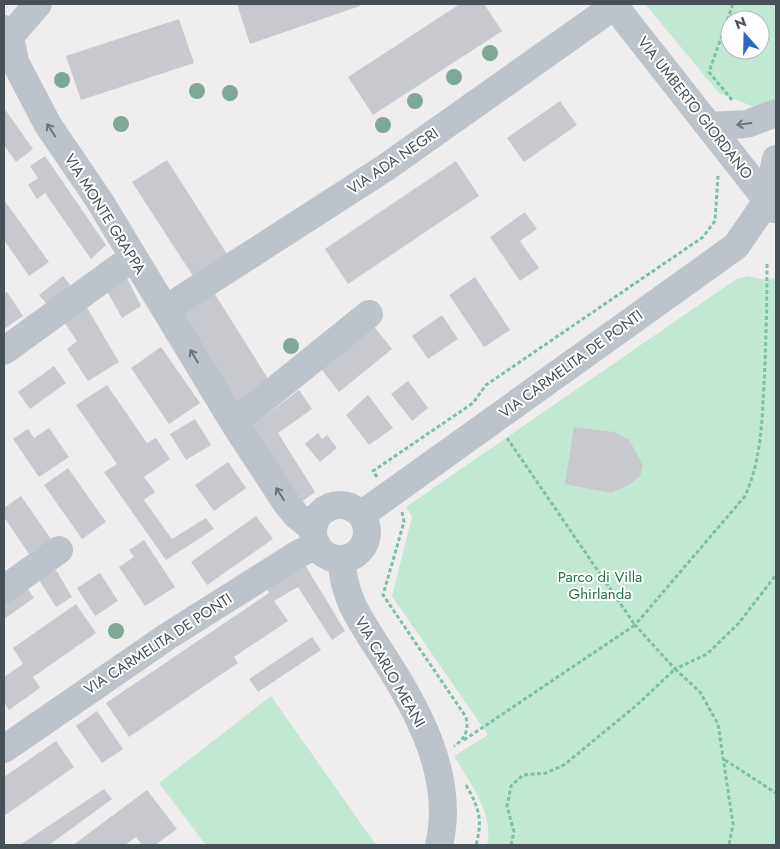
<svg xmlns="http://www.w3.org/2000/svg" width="780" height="849" font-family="Jost,sans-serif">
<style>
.green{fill:#c0e8d2;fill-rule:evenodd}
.building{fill:#c7c9cf}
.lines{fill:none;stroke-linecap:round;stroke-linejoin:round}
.path{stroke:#7cc1a5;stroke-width:3;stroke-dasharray:4 2.5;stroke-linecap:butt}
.minor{stroke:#bdc3ca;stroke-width:28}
.tree{fill:#7ea896}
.oneway{stroke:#6a727a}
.labels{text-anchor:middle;stroke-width:4;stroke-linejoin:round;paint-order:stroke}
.street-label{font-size:15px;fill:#474f57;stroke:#fff}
.park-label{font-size:15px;fill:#226f4e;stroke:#fff}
</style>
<rect width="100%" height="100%" fill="#efeded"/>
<!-- green -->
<path class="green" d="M645 4H776V97L773 102 757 108 719 93ZM730 20H760V50H730Z
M747 276 767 280 776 278V845H487C495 815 469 781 454 756L488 735 392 596 412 517 406 507 735 280Z
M271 696 376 845H206L159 783Z"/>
<!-- building -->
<path class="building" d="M237 4H359L360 6 250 44Z
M460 4H484L502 31 373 115 348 77Z
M179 19 194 63 81 100 66 56Z
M560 101 577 125 524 162 507 138Z
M4 108 33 149 16 162 4 145Z
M45 156 106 245 91 259 45 193 37 199 28 185 38 178 30 166Z
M167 160 227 254 193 276 132 182Z
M456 161 479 196 348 284 325 249Z
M4 200 49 262 29 276 4 240Z
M525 212 537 229 520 241 539 268 520 281 490 237Z
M124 272 141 306 122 318 104 286Z
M63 276 74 290 50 308 39 295Z
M475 277 510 330 484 347 449 295Z
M211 288 272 385 239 406 178 309Z
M7 292 23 316 4 329V294Z
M83 301 119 362 88 381 67 349 77 341 60 316Z
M442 315 458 339 428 359 412 336Z
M372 324 392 349 339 392 319 366Z
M161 347 200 403 169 424 131 368Z
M54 366 66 383 30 409 18 392Z
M408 381 428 408 412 421 391 394Z
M107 385 147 443 156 438 170 459 144 477 155 492 144 500 172 539 206 518 214 529 166 560 104 472 117 464 76 405Z
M299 390 312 409 278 433 315 492 300 503 252 426Z
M368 395 393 428 369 445 346 415Z
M195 419 211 445 186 460 170 434Z
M574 427 614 432 629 440 643 465 640 476 627 486 611 493 565 484Z
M49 428 69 457 39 477 13 439 28 429 34 438Z
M318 433 322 439 327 435 337 448 320 462 305 444Z
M228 462 246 488 214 511 195 485Z
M68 468 106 522 82 539 44 485Z
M21 496 51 539 29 554 4 517V508Z
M256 516 273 539 207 585 191 562Z
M144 540 175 587 145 606 119 567 134 557 129 550Z
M302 560 345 631 332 640 298 587 274 601 288 621 234 657 238 663 129 737 106 703 269 593 265 585Z
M56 570 72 597 56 607 39 580Z
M100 573 118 601 95 616 77 588Z
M25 585 34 598 4 619V600Z
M76 604 96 633 33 677 40 688 9 710 4 702V677L23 664 13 648Z
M312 637 321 650 258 692 249 679Z
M97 711 123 749 102 763 76 726Z
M56 741 74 767 4 816V777Z
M104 789 112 799 49 845H20Z
M147 790 177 829 155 845H142L136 837 125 845H73Z"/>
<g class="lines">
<!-- path -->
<path class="path" d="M732 100 709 72 733 4
M767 264C767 304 766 344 764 384 762 422 761 461 745 496L635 625 675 669 707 654 738 624 776 575
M377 477 373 471 473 403 486 385 703 237 715 221 718 176
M402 512 404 522 383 595 466 717C469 730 465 739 454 746
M464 740 635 625 507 438
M725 760 776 793
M466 785C479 808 483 819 476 845
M511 845 514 832 507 806 511 786 523 775 546 773 564 765 638 704 675 669 700 692 718 724 733 824 729 845"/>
<!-- minor -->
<path class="minor" d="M613 4 774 209
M4 29 10 36 15 62 48 125 99 200 234 423 287 504 296 515 313 529
M4 39 10 36 38 4
M709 126 747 124 776 113
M166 309 385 168 614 6
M4 351 132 258
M234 423 369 314
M313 532a27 27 0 1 1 54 0a27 27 0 1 1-54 0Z
M361 515 736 246 767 201 776 159
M342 559C342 598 363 624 383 656 419 711 455 778 439 845
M4 589 59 550
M4 749 168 636 298 554 317 545"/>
</g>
<!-- trees -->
<g class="tree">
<circle cx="490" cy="53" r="8"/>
<circle cx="454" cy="77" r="8"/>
<circle cx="62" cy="80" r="8"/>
<circle cx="197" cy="91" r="8"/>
<circle cx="230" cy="93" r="8"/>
<circle cx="415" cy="101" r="8"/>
<circle cx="121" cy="124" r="8"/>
<circle cx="383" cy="125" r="8"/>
<circle cx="291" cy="346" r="8"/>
<circle cx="116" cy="631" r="8"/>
</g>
<!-- one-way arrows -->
<defs><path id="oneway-shaft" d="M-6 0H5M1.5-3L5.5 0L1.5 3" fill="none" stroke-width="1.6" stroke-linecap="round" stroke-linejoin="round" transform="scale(1.25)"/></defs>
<g class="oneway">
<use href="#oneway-shaft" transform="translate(744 124) rotate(172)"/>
<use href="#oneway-shaft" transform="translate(51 130) rotate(-123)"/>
<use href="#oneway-shaft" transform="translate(194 356) rotate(-121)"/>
<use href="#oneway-shaft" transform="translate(280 494) rotate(-123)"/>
</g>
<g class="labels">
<!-- street labels -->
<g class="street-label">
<text transform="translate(695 108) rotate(52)" y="5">VIA UMBERTO GIORDANO</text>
<text transform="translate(393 161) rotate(-34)" y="5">VIA ADA NEGRI</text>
<text transform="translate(105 214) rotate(58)" y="5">VIA MONTE GRAPPA</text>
<text transform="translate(571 364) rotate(-36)" y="5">VIA CARMELITA DE PONTI</text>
<text transform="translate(158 644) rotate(-33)" y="5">VIA CARMELITA DE PONTI</text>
<text transform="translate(390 672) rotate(60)" y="5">VIA CARLO MEANI</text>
</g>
<!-- park labels -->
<g class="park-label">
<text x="600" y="582">Parco di Villa<tspan x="600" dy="17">Ghirlanda</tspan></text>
</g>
</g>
<!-- border -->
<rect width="780" height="849" fill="none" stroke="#474f57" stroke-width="10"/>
<!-- north arrow -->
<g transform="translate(745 35) rotate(340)"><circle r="24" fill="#ffffff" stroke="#b5b9bc"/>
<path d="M0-4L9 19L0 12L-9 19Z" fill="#2f66c6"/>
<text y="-8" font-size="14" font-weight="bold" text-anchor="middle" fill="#474f57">N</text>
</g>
</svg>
